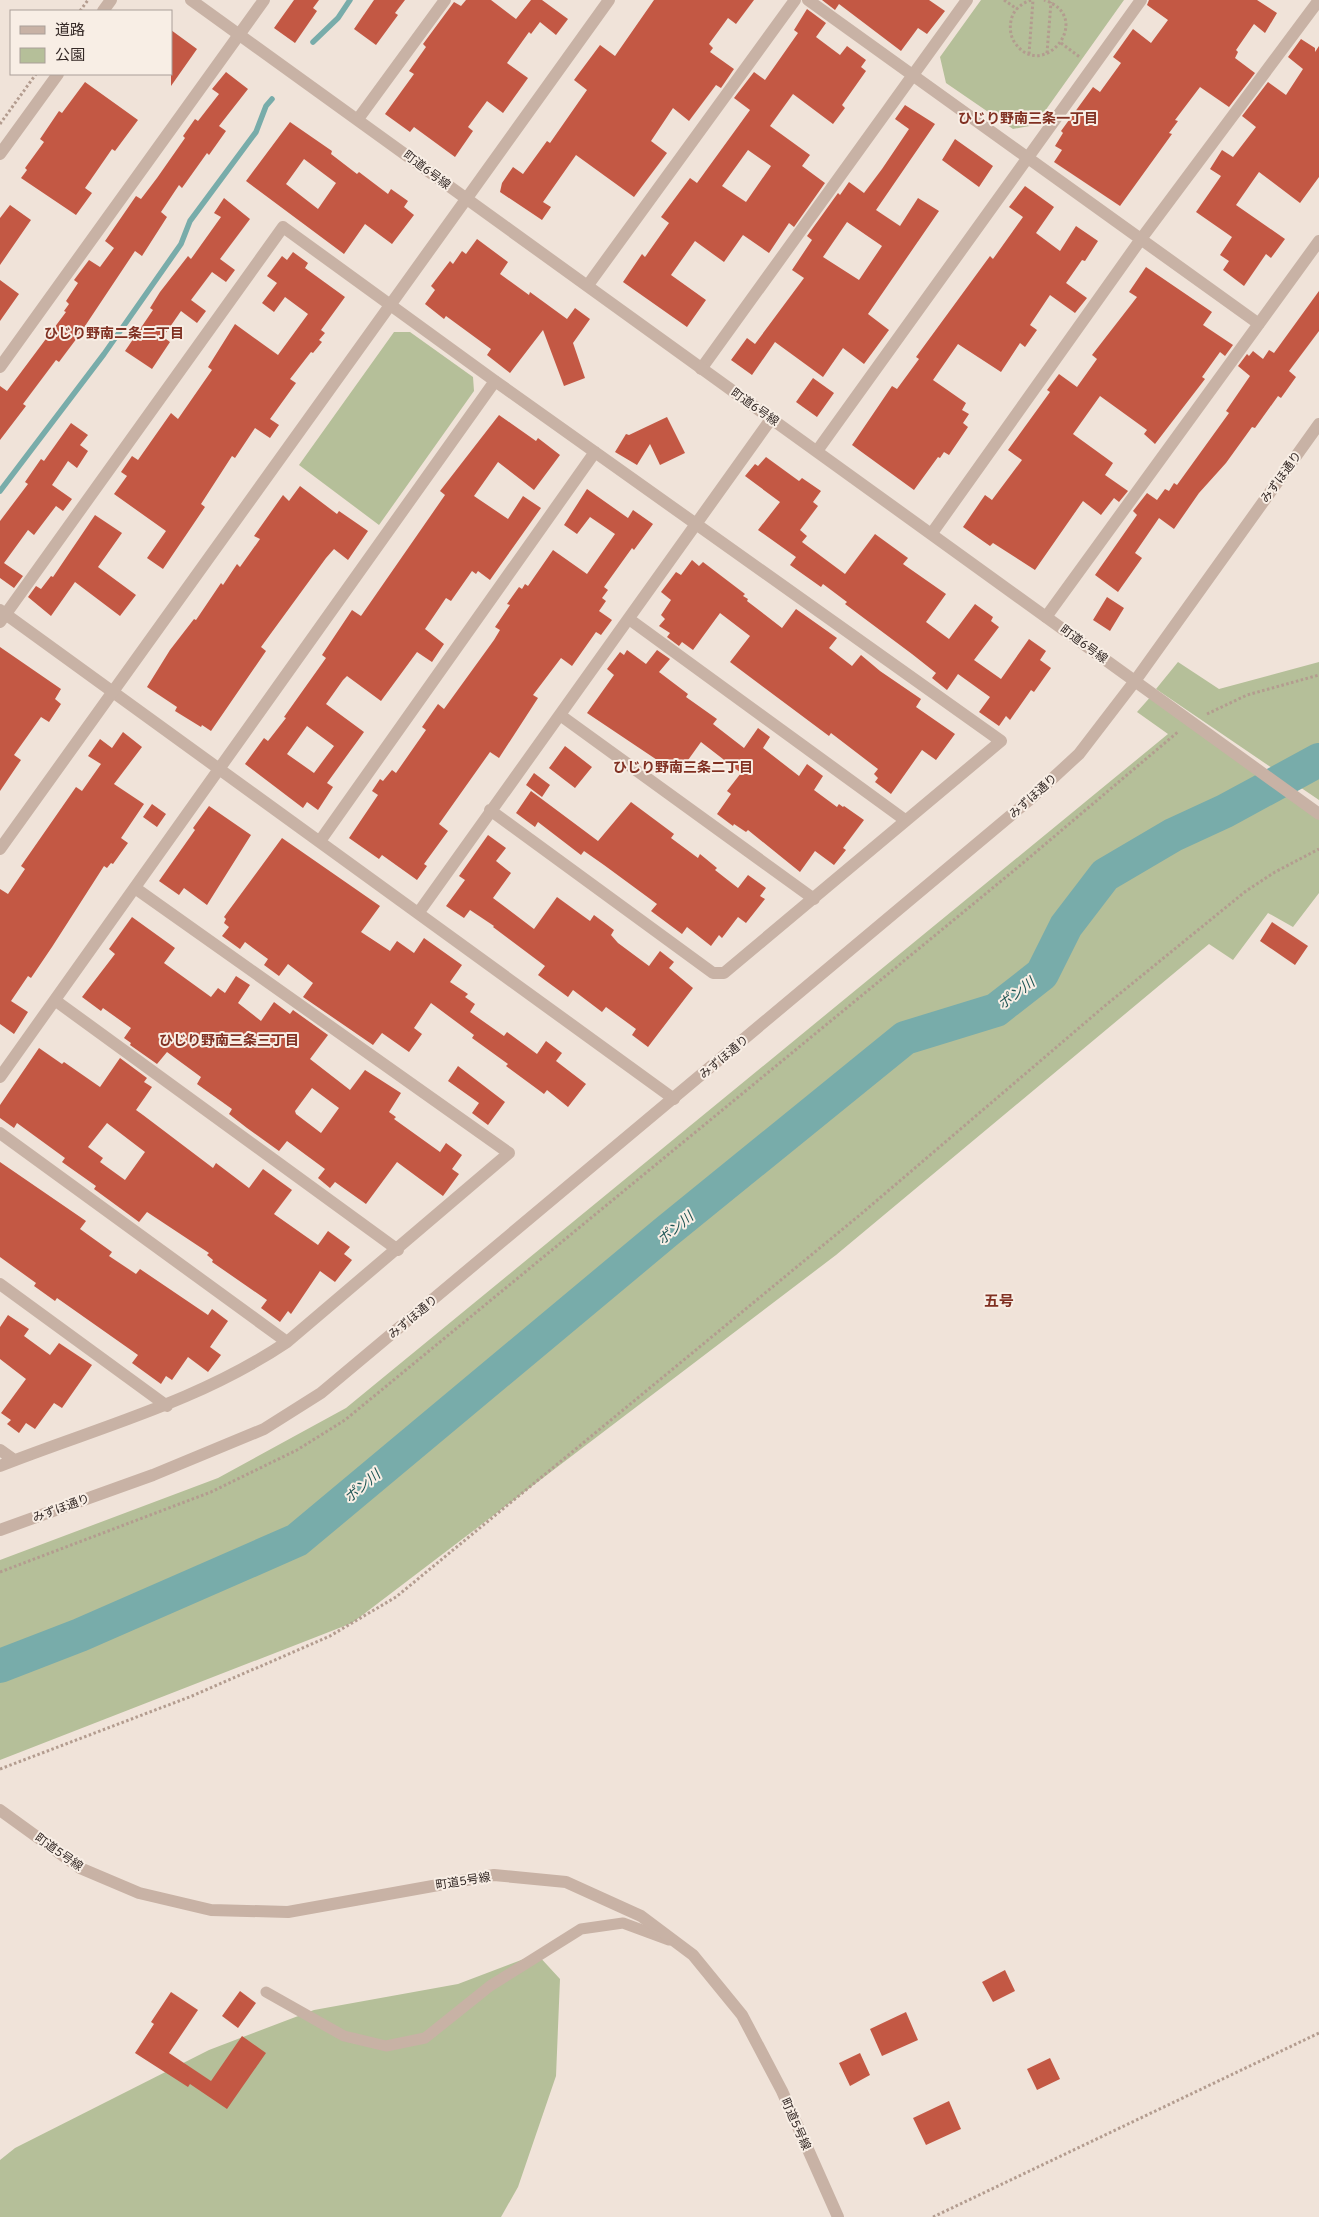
<svg xmlns="http://www.w3.org/2000/svg" width="1319" height="2217" font-family="Overpass,'Noto Sans JP',sans-serif">
<style>
.green{fill:#b5bf99}
.lines{fill:none;stroke-linecap:round;stroke-linejoin:round}
.stream{stroke:#78acaa;stroke-width:5.5}
.river{stroke:#78acaa;stroke-width:34}
.building{fill:#c35844;fill-rule:evenodd}
.path{stroke:#b39c8f;stroke-width:3;stroke-dasharray:2.5 2.5;stroke-linecap:butt}
.service{stroke:#c8b2a5;stroke-width:11}
.minor{stroke:#c8b2a5;stroke-width:12}
.tertiary{stroke:#c8b2a5;stroke-width:12}
.labels{text-anchor:middle;stroke-width:4;stroke-linejoin:round;paint-order:stroke}
.street-label{font-size:12px;fill:#342926;stroke:#f8eee5}
.neighbourhood-label{font-size:14px;font-weight:bold;fill:#803022;stroke:#f8eee5}
.water-label{font-size:14px;font-style:italic;fill:#1d5453;stroke:#f8eee5}
.quarter-label{font-size:15px;font-weight:bold;fill:#803022;stroke:#f8eee5}
</style>
<rect width="100%" height="100%" fill="#f0e3d9"/>
<!-- green -->
<path class="green" d="M981 0H1124L1035 125 1013 129 946 83 940 57Z
M394 332H410L473 377 474 391 379 525 299 465Z
M1178 662 1219 689 1319 662V800L1156 689Z
M1153 694 1319 814V893L1293 927 1268 913 1233 960 1209 944 836 1255 352 1623 0 1760V1560L218 1478 346 1408 1168 734 1137 712Z
M537 1954 560 1979 556 2076 518 2187 501 2217H0V2160L15 2148 209 2050 314 2010 458 1984Z"/>
<g class="lines">
<!-- stream -->
<path class="stream" d="M313 42 338 18 350 0
M0 491 104 354 181 244 190 221 256 132 266 106 272 99"/>
<!-- river -->
<path class="river" d="M0 1666 80 1635 297 1540 666 1232 905 1038 996 1010 1042 974 1066 926 1105 875 1173 835 1225 811 1319 760"/>
</g>
<!-- building -->
<path class="building" d="M294 0H319L313 8 317 11 295 43 274 28Z
M374 0H405L395 13 398 15 376 45 354 29Z
M466 0H491L516 19 531 0H542L568 19 556 35 540 22 531 34 529 32 507 63 528 78 503 113 487 101 468 127 473 131 455 157 414 127 410 132 385 114 414 74 409 71 426 47 423 44 454 2 461 6Z
M654 0H754L736 24 728 18 709 44 713 48 710 52 734 69 721 88 716 85 689 121 673 108 651 141 667 153 634 197 576 155 543 202 551 207 542 220 500 192 502 183 513 167 523 174 547 141 550 143 587 90 574 80 600 45 615 56Z
M822 0H929L945 11 927 34 918 28 901 51 839 4 835 10Z
M1149 0H1257L1277 13 1265 33 1254 24 1236 50 1238 52 1235 58 1255 73 1229 107 1200 87 1175 120 1178 121 1169 133 1172 134 1120 206 1054 162 1062 150 1055 146 1063 133 1061 131 1093 87 1100 92 1121 63 1113 57 1133 29 1151 43 1168 20 1147 5Z
M807 9 826 23 816 37 840 55 847 46 866 60 861 67 866 71 842 105 845 108 833 124 793 94 770 126 810 155 802 166 825 183 794 227 789 223 769 253 743 235 724 262 695 241 671 275 706 300 687 327 623 282 642 254 645 257 669 223 661 217 690 178 697 183 750 110 734 98 754 72 765 80 798 33 794 30ZM748 150 771 166 746 202 722 186Z
M171 30 197 49 171 86Z
M1301 39 1315 48V52L1319 46V177L1300 203 1259 172 1236 205 1285 239 1271 258 1266 254 1244 286 1223 270 1229 261 1220 255 1232 237 1196 212 1221 176 1210 169 1222 150 1233 157 1256 127 1242 116 1268 82 1286 95 1303 69 1288 57Z
M226 72 248 89 219 126 226 131 209 155 207 153 182 188 179 185 161 212 167 217 142 256 135 251 77 338 59 362 56 360 23 404 26 406 0 440V386L7 391 66 312 64 311 69 304 66 301 78 283 74 280 89 260 100 267 114 248 105 241 136 196 141 199 157 178 185 138 183 136 195 119 198 121 219 94 212 89Z
M85 82 138 120 115 151 112 149 85 188 92 193 76 215 21 178 27 170 25 168 44 142 40 139 59 111 62 113Z
M905 105 935 124 876 210 900 226 918 198 939 211 868 314 889 330 864 364 843 348 823 377 775 342 752 375 731 360 747 338 755 344 804 278 792 270 812 240 807 236 838 193 840 195 849 182 864 193 882 169 909 129 895 119ZM847 222 882 246 859 280 823 257Z
M290 122 332 151 331 154 357 174 359 172 388 194 391 189 408 201 404 207 414 215 392 244 365 224 344 254 246 181ZM304 159 336 183 318 209 286 184Z
M955 139 993 166 979 187 942 160Z
M1025 186 1054 207 1036 233 1060 251 1076 226 1098 241 1085 261 1082 260 1066 283 1087 298 1075 313 1050 295 1030 325 1037 330 1025 347 1020 343 1001 372 958 344 933 380 966 403 962 410 969 414 963 423 968 427 949 455 944 452 940 458 938 457 914 490 852 445 892 386 897 389 919 359 916 357 979 271 990 256 993 259 1023 217 1009 207Z
M224 198 250 219 220 259 235 270 226 282 212 272 191 300 206 311 197 323 181 311 163 337 170 342 152 369 125 351 153 310 150 308 160 292 188 256 191 259 221 217 214 213Z
M10 205 31 220 0 265V218Z
M477 239 508 262 500 274 529 295 530 292 567 319 575 308 590 319 573 343 585 378 564 386 543 330 510 373 487 355 491 349 446 316 444 319 425 304 435 290 431 286 450 261 453 264 462 251 466 254Z
M293 252 308 263 305 268 345 297 321 330 325 333 319 340 322 342 313 353 311 352 290 379 296 383 270 419 279 425 270 438 255 428 235 458 232 456 201 504 205 507 163 569 147 558 166 531 114 494 127 476 121 472 132 456 138 460 171 413 178 419 212 370 208 367 235 324 278 355 308 314 285 297 274 312 262 303 277 283 267 276 282 256 287 260Z
M1146 267 1212 312 1203 325 1233 345 1225 356 1220 352 1202 377 1205 379 1155 444 1144 434 1147 430 1100 396 1073 434 1113 463 1105 475 1128 491 1119 502 1114 498 1101 515 1083 501 1035 570 993 543 990 546 963 527 985 495 992 500 1022 460 1008 450 1050 392 1047 390 1059 374 1077 387 1097 359 1092 355 1137 297 1129 292Z
M0 280 19 294 0 321Z
M1319 291V331L1289 371 1296 377 1281 398 1278 396 1255 428 1252 427 1226 463 1199 493 1174 529 1159 518 1135 553 1142 558 1118 592 1095 575 1137 515 1133 511 1147 493 1157 500 1165 489 1169 491 1174 483 1177 485 1229 413 1226 411 1250 376 1238 366 1247 354 1249 356 1253 351 1263 359 1269 350 1274 353Z
M813 378 834 393 817 417 796 402Z
M499 415 536 441 538 438 560 455 534 490 498 462 474 496 508 519 523 496 541 508 490 580 478 571 476 574 472 571 451 601 446 598 425 629 444 644 432 662 417 652 381 701 347 676 343 680 326 704 364 732 327 783 333 787 318 810 307 802 303 808 245 764 264 738 268 741 286 718 284 717 326 658 322 655 352 610 361 616 445 495 440 491ZM307 726 334 746 314 773 287 754Z
M667 417 685 453 660 465 650 444 637 465 615 452 626 434 629 435Z
M71 423 88 435 80 445 88 451 77 468 68 461 52 485 72 499 63 511 56 506 34 535 28 530 4 563 23 576 14 588 0 578V521L28 484 25 482 41 459 44 461Z
M766 457 799 481 802 478 821 491 813 502 818 506 800 530 807 536 802 542 845 574 875 534 908 558 903 564 946 594 926 622 949 639 975 604 993 617 991 621 999 627 974 660 1001 679 1029 639 1046 651 1040 660 1051 668 1034 692 1031 690 1010 720 1006 716 999 726 979 712 990 697 958 674 947 690 932 678 936 673 912 654 845 604 847 602 823 584 821 587 790 565 796 557 758 530 780 502 745 476 755 464 758 466Z
M300 486 337 514 339 511 368 531 348 560 334 549 326 558 261 647 266 651 211 731 202 725 201 727 175 711 177 707 147 687 170 650 194 619 196 620 221 583 223 585 237 564 240 567 260 539 254 536 283 495 289 501Z
M587 489 628 518 633 510 653 524 634 550 632 548 604 587 608 590 602 598 606 601 599 611 612 620 601 635 596 632 572 666 561 658 533 695 538 698 499 758 490 752 439 824 448 831 424 864 427 866 417 880 382 855 379 859 349 838 378 795 372 791 380 779 383 781 392 770 396 773 426 730 422 727 438 704 444 709 494 640 500 630 495 627 510 605 507 604 519 587 522 589 525 584 528 586 553 550 587 574 615 534 590 517 577 534 564 525Z
M95 515 122 533 98 567 136 595 120 616 75 582 51 616 28 597 36 586 41 589 51 576 53 577Z
M692 560 699 566 703 562 745 594 743 596 748 599 747 601 782 628 796 609 837 638 829 648 852 666 861 655 880 671 921 699 916 707 955 734 936 760 922 750 891 794 875 782 878 778 874 774 878 769 831 733 829 736 730 662 750 636 720 613 693 650 682 642 679 646 667 637 670 633 659 626 665 619 661 615 671 600 661 592 676 572 681 575Z
M1107 597 1124 608 1110 631 1093 620Z
M0 647 61 689 55 699 61 704 49 722 41 717 14 755 21 760 0 791Z
M627 650 646 664 657 650 670 659 659 672 688 694 686 697 717 719 713 724 744 748 758 728 770 737 763 748 799 776 807 764 823 776 814 790 837 807 839 804 843 807 844 806 864 820 843 848 846 850 834 865 815 851 800 872 748 830 746 832 734 824 733 826 717 814 731 794 727 791 741 773 701 742 678 774 587 713 614 675 607 669 620 652 624 655Z
M123 732 142 747 114 784 144 804 121 838 128 843 113 864 111 863 107 868 104 866 52 947 31 978 28 976 11 1001 28 1012 14 1034 0 1024V889L8 894 25 869 21 866 76 787 82 791 101 764 88 756 100 739 112 748Z
M565 746 592 767 575 788 549 768Z
M534 773 550 785 542 797 526 785Z
M531 791 598 841 631 802 674 834 671 838 698 858 700 854 717 868 715 870 738 888 748 875 766 888 760 896 765 899 746 923 738 917 722 938 719 935 711 946 687 927 682 934 651 911 657 904 604 865 584 851 581 855 538 822 535 827 516 813Z
M152 804 166 814 157 827 143 817Z
M209 806 251 835 207 905 184 888 179 895 159 881 195 830 193 828Z
M488 835 506 848 496 861 511 873 493 898 534 929 557 897 590 921 594 915 614 930 611 935 618 943 649 966 660 951 674 962 669 968 693 988 648 1047 632 1035 636 1029 606 1007 602 1012 573 990 568 997 538 975 545 966 493 927 494 926 470 910 464 918 446 906 465 880 459 876Z
M282 838 380 906 361 932 390 951 397 941 414 953 424 938 462 965 450 982 468 994 465 997 475 1004 470 1012 504 1036 507 1032 537 1054 546 1041 562 1053 556 1061 586 1084 568 1107 547 1090 544 1094 506 1066 508 1064 472 1038 474 1035 431 1003 414 1028 422 1034 409 1052 382 1033 373 1045 303 997 313 983 288 964 279 976 264 965 268 959 245 942 240 949 222 936 229 927 224 923 226 919 224 917Z
M132 917 175 948 164 963 211 997 218 988 225 993 236 976 250 985 238 1003 261 1021 274 1002 290 1014 293 1010 328 1035 310 1059 350 1090 365 1070 401 1093 389 1112 396 1117 394 1119 440 1152 446 1143 462 1155 452 1169 459 1174 443 1196 397 1162 366 1204 335 1182 330 1188 318 1178 325 1169 287 1141 279 1151 247 1128 229 1114 232 1109 197 1084 201 1077 167 1052 157 1064 130 1045 131 1043 124 1038 131 1028 103 1008 101 1011 82 997 115 954 109 949ZM312 1088 339 1108 321 1133 296 1114 295 1111Z
M1272 922 1308 946 1295 965 1260 941Z
M39 1048 62 1064 64 1062 100 1087 120 1058 147 1078 144 1082 152 1087 136 1110 143 1115 213 1168 216 1163 249 1188 263 1169 292 1190 274 1214 318 1245 328 1231 350 1247 344 1254 352 1260 335 1282 320 1271 291 1314 288 1311 280 1322 261 1308 267 1300 212 1262 213 1260 207 1255 209 1253 147 1212 139 1222 135 1219 94 1189 96 1186 62 1162 65 1158 17 1123 14 1128 0 1118V1105ZM107 1123 145 1152 125 1180 100 1162 103 1158 88 1147Z
M458 1066 505 1102 488 1125 472 1113 479 1103 448 1081Z
M0 1162 86 1221 80 1229 112 1252 109 1256 136 1274 140 1269 208 1315 212 1309 228 1321 210 1347 221 1355 208 1372 188 1357 172 1380 166 1376 161 1384 132 1363 138 1355 57 1298 55 1301 34 1286 36 1283 0 1257Z
M8 1315 29 1329 24 1336 50 1355 59 1343 92 1365 62 1408 54 1403 35 1429 26 1423 19 1433 7 1424 11 1420 1 1413 26 1379 0 1359V1327Z
M1005 1970 1015 1991 993 2002 982 1982Z
M240 1991 256 2003 238 2028 222 2016Z
M171 1992 198 2010 169 2053 211 2081 242 2036 266 2053 227 2109 190 2084 188 2087 135 2053 154 2024 151 2022Z
M906 2012 918 2040 882 2056 870 2029Z
M860 2053 870 2075 850 2086 839 2063Z
M1050 2058 1060 2079 1037 2090 1027 2069Z
M949 2101 961 2129 926 2145 913 2118Z"/>
<g class="lines">
<!-- path -->
<path class="path" d="M1004 0 1017 9
M1031 0C1023 3 1015 8 1012 17 1009 26 1010 36 1015 43 1043 83 1096 17 1044 0
M80 11 88 0
M1061 43 1081 58
M1047 53 1051 2
M1029 54 1033 0
M0 124 36 74
M1207 714 1247 695 1319 675
M0 1572 211 1492 297 1450 345 1420 1017 868 1179 731
M0 1769 192 1696 330 1636 396 1597 861 1214 1107 1004 1246 891 1275 872 1319 849
M933 2217 1319 2033"/>
<!-- service -->
<path class="service" d="M266 1992 344 2036 386 2046 425 2038 490 1986 581 1929 623 1923 669 1940"/>
<!-- minor -->
<path class="minor" d="M808 0 1259 324
M103 11 111 0
M358 119 445 0
M0 154 58 74
M588 285 795 0
M0 367 264 0
M701 369 967 0
M817 451 1141 0
M932 533 1141 239 1319 0
M0 610 674 1099
M1046 617 1319 241
M629 619 905 820
M0 622 283 227 495 381 1001 741 724 973H713L490 810
M560 715 814 899
M320 841 595 452
M419 912 771 419
M56 1001 398 1250
M0 1077 495 381
M0 1133 287 1342
M0 1284 167 1406
M0 1450 14 1460
M0 1466C99 1427 198 1402 287 1342L509 1153 135 888"/>
<!-- tertiary -->
<path class="tertiary" d="M191 0 1319 814
M0 849 609 0
M0 1530 153 1475 264 1429 321 1393 1028 801 1079 754 1135 681 1319 424
M0 1810 80 1868 139 1893 211 1910 288 1912 494 1875 566 1882 641 1916 693 1955 742 2015 782 2091 838 2217"/>
</g>
<g class="labels">
<!-- street labels -->
<g class="street-label">
<text transform="translate(427 170) rotate(37)" y="4">町道6号線</text>
<text transform="translate(755 407) rotate(35)" y="4">町道6号線</text>
<text transform="translate(1281 477) rotate(-54)" y="4">みずほ通り</text>
<text transform="translate(1084 644) rotate(36)" y="4">町道6号線</text>
<text transform="translate(1033 796) rotate(-42)" y="4">みずほ通り</text>
<text transform="translate(724 1057) rotate(-40)" y="4">みずほ通り</text>
<text transform="translate(413 1317) rotate(-40)" y="4">みずほ通り</text>
<text transform="translate(61 1508) rotate(-20)" y="4">みずほ通り</text>
<text transform="translate(59 1852) rotate(35)" y="4">町道5号線</text>
<text transform="translate(463 1881) rotate(-9)" y="4">町道5号線</text>
<text transform="translate(796 2124) rotate(66)" y="4">町道5号線</text>
</g>
<!-- neighbourhood labels -->
<g class="neighbourhood-label">
<text x="1028" y="123">ひじり野南三条一丁目</text>
<text x="114" y="338">ひじり野南二条二丁目</text>
<text x="683" y="772">ひじり野南三条二丁目</text>
<text x="229" y="1045">ひじり野南三条三丁目</text>
</g>
<!-- water labels -->
<g class="water-label">
<text transform="translate(1016 993) rotate(-37)" y="5">ポン川</text>
<text transform="translate(675 1228) rotate(-40)" y="5">ポン川</text>
<text transform="translate(362 1486) rotate(-40)" y="5">ポン川</text>
</g>
<!-- quarter labels -->
<g class="quarter-label">
<text x="999" y="1306">五号</text>
</g>
</g>
<!-- legend -->
<rect x="10" y="10" width="162" height="65" fill="#f8eee5" stroke="#aa9f99"/>
<rect x="20" y="26" width="25" height="8" fill="#c8b2a5" stroke="#aa9f99"/>
<text x="55" y="35" font-size="15" fill="#342926">道路</text>
<rect x="20" y="48" width="25" height="15" fill="#b5bf99" stroke="#aa9f99"/>
<text x="55" y="60" font-size="15" fill="#342926">公園</text>
</svg>
